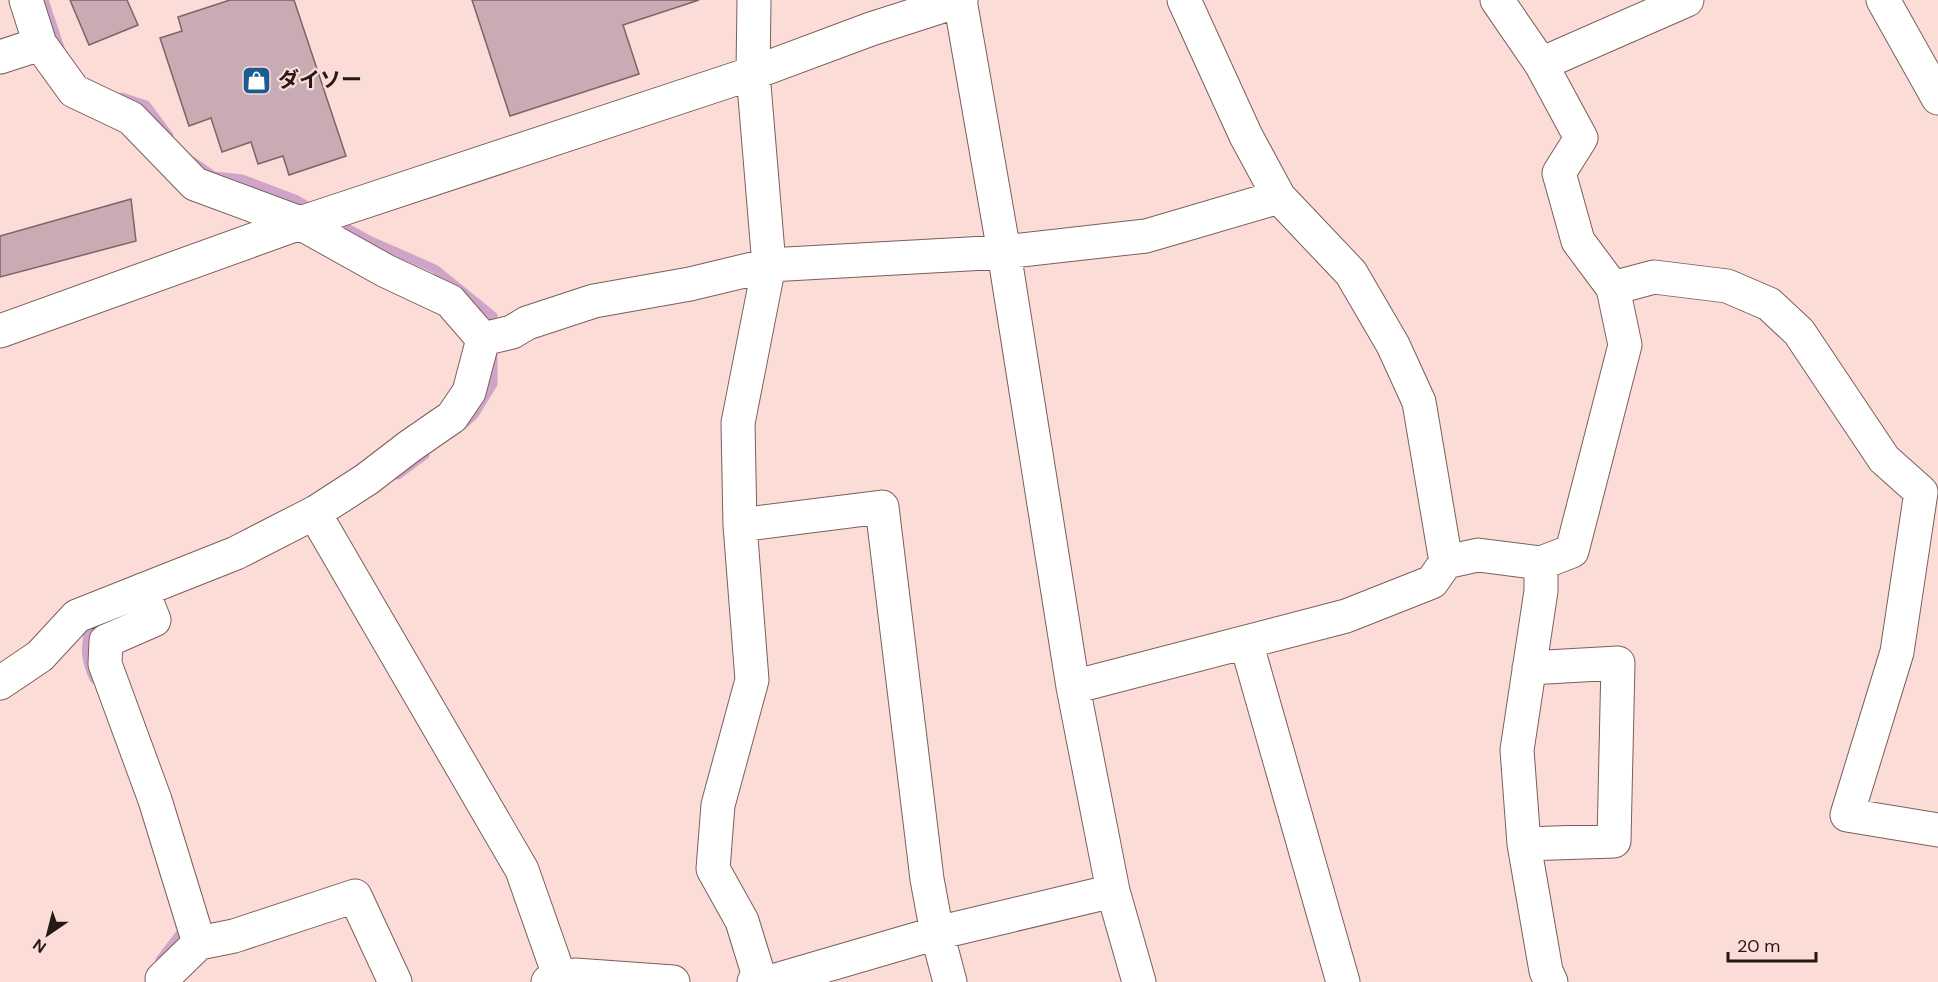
<svg xmlns="http://www.w3.org/2000/svg" width="1938" height="982" font-family="'DM Sans','Noto Sans JP',sans-serif">
<style>
.lines{fill:none;stroke-linecap:round;stroke-linejoin:round}
.stream{stroke:#d0a4c9;stroke-width:9}
.building{fill:#c8abb3;stroke:#7d636a;stroke-width:1.5}
.minor-casing{stroke:#7a5f5c;stroke-width:35}
.minor{stroke:#fff;stroke-width:33}
.labels{text-anchor:middle;stroke-width:4.5;stroke-linejoin:round;paint-order:stroke}
.poi-label{font-size:21px;font-weight:bold;fill:#241917;stroke:#fbdcd7;text-anchor:start}
</style>
<rect width="100%" height="100%" fill="#fbdcd7"/>
<g class="lines">
<!-- stream -->
<path class="stream" d="M44 0 60 48
M122 97 146 105 169 136
M192 161 214 176 242 179 295 199 314 210
M334 221 369 240 435 269 493 316V332
M462 426 474 415 493 384V355
M398 475 425 455
M94 679C85 659 85 650 89 628L99 624
M160 960 183 930 180 926"/>
</g>
<!-- building -->
<path class="building" d="M70 0H127L138 25 89 45Z
M230 0H294L346 156 289 175 283 156 258 164 251 142 222 152 211 118 189 126 160 38 182 31 178 17Z
M472 0H699L623 25 639 74 510 116Z
M131 199 136 241 0 277V236Z"/>
<g class="lines">
<defs>
<path id="minor" d="M960 0 1004 252 1073 687 1113 891 1139 982
M1497 0 1541 64 1581 138 1559 173 1578 241 1613 288 1625 345 1572 551 1541 563V591L1517 750 1524 844 1546 971 1551 982
M1883 0 1938 98
M0 57 40 44
M1541 64 1687 0
M1613 288 1654 277 1727 286 1769 304 1799 332 1884 459 1921 492 1897 652 1847 815 1938 830
M0 331 300 223 753 73 871 29 961 0
M483 339 512 332 527 323 594 301 690 284 769 265 1004 252 1146 236 1279 197
M316 512 319 521 522 870 560 978
M740 525 882 507 927 879 937 933 950 982
M1446 562 1478 555 1541 563
M142 590 154 620 106 641 105 664 155 800 199 943
M1246 642 1343 982
M0 683 40 656 77 616 236 553 316 512 367 479 410 446 452 417 469 392 483 339 450 301 386 271 300 223 195 184 131 118 74 91 40 44 26 0
M1073 687 1346 616 1432 582 1446 562 1419 402 1393 345 1351 273 1279 197 1246 136 1184 0
M1524 844 1614 841 1618 663 1529 668
M164 982 162 979 199 943 234 936 355 896 395 982
M548 982 575 975 673 982
M754 982 758 973 742 921 713 869 718 805 752 680 740 525 738 423 769 265 753 73 754 0
M769 982 937 933 1113 891"/>
</defs>
<!-- minor casing -->
<use href="#minor" class="minor-casing"/>
<!-- minor -->
<use href="#minor" class="minor"/>
</g>
<!-- icons -->
<defs>
<symbol id="shop-square" viewBox="-11 -11 22 22"><rect x="-9" y="-9" width="18" height="18" rx="4" fill="#1a5c91" stroke="#fbdcd7"/><path d="M-5-2.5h2.3a2.7 3.5 0 0 1 5.4 0H5L5.5 6h-11ZM-1.5-2.5h3a1.5 2.3 0 0 0-3 0Z" fill="#fff"/></symbol>
</defs>
<g fill-rule="evenodd">
<use href="#shop-square" x="240" y="64" width="33" height="33"/>
</g>
<g class="labels">
<!-- poi labels -->
<g class="poi-label">
<text x="278" y="87">ダイソー</text>
</g>
</g>
<!-- north arrow -->
<g transform="translate(48 934) rotate(215)" stroke="#fbdcd7" stroke-width="4.5" paint-order="stroke">
<path d="M0-4.5L10 22L0 15L-10 22Z" fill="#241917"/>
<text y="-9" font-size="16" font-weight="bold" text-anchor="middle" fill="#241917">N</text>
</g>
<!-- scale -->
<path d="M1728 952v9h88v-9" fill="none" stroke="#241917" stroke-width="3"/>
<text x="1737" y="952" font-size="18" fill="#241917" stroke="#fbdcd7" stroke-width="4.5" paint-order="stroke">20 m</text>
</svg>
